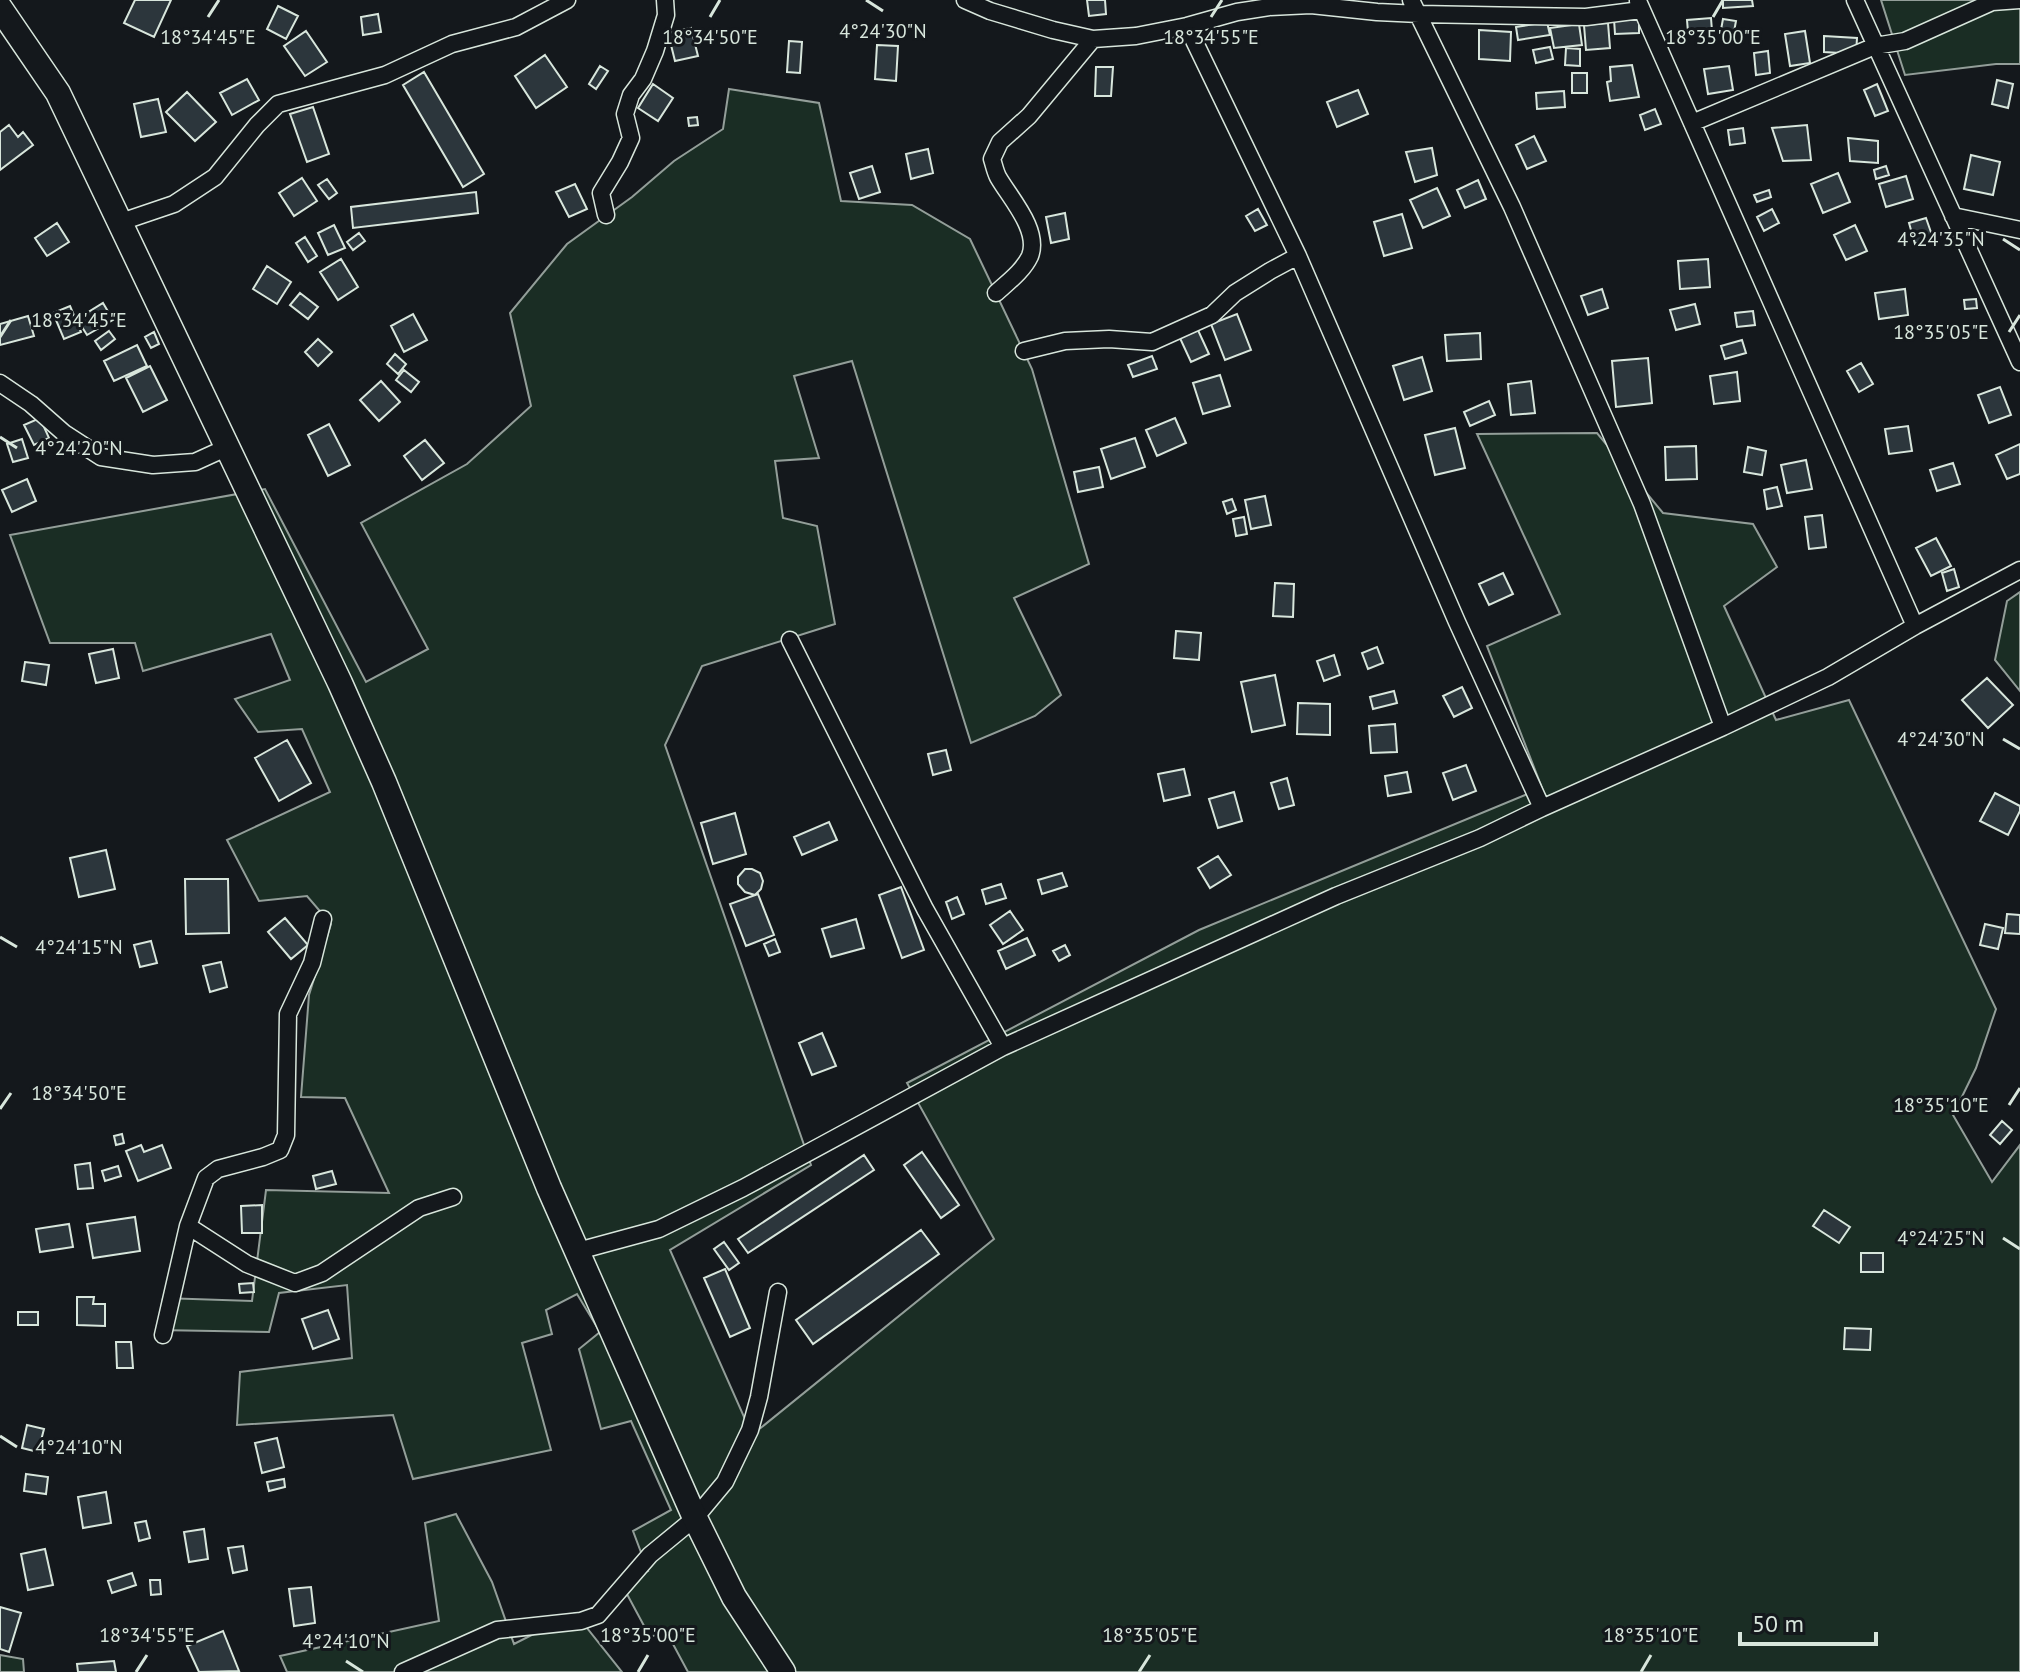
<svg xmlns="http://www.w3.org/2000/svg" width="2020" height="1672" font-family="'PT Sans',sans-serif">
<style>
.green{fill:#1a2d24;stroke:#939e99;stroke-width:2}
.building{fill:#2c363c;stroke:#d8e6dc;stroke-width:2}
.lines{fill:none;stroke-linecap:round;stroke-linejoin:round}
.street-casing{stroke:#d8e6dc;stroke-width:19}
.secondary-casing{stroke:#d8e6dc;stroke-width:27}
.street{stroke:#14181c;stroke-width:16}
.secondary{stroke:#14181c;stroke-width:24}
.ticks{fill:none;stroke:#d8e6dc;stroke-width:3}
.ticks-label{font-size:20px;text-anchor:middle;fill:#d8e6dc;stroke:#14181c;stroke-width:6;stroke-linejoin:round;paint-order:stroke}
</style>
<rect width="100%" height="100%" fill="#14181c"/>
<!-- green -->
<path class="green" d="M1881 0H2020V64H1996L1905 75Z
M729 89 819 103 841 201 912 205 970 239 1032 369 1089 564 1014 598 1061 695 1035 716 971 743 852 361 794 376 819 458 775 461 783 518 817 526 835 624 702 666 665 745 811 1165 670 1250 752 1435 994 1239 907 1083 1199 930 1542 788 1487 646 1560 614 1477 434 1597 433 1663 513 1753 524 1777 567 1724 606 1776 720 1849 700 1996 1009 1976 1068 1953 1115 1992 1182 2020 1145V1672H688L666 1631 650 1637 621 1583 648 1571 633 1531 671 1510 631 1421 601 1429 579 1349 600 1332 577 1294 546 1310 552 1334 522 1343 551 1450 413 1479 393 1415 237 1425 240 1372 352 1358 347 1285 279 1293 269 1332 157 1330 163 1298 252 1301 266 1190 389 1193 345 1098 301 1097 309 995 331 924 307 896 259 901 227 840 330 792 302 729 258 732 235 699 290 680 271 634 143 671 135 643H50L10 535 265 489 366 682 428 649 361 523 467 464 531 406 510 313 567 244 632 197 674 161 723 129Z
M2020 592V691L1995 660 2007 601Z
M456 1514 492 1582 514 1644 575 1613 622 1672H287L280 1656 439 1621 425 1523Z
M0 1655 23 1659 24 1672H0Z"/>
<!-- building -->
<path class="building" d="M135 0H171L154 37 124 23Z
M1087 0H1105L1106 14 1089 16Z
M1723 0H1752L1753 6 1723 8Z
M278 6 298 16 286 39 267 29Z
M378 14 381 32 363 35 361 17Z
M1639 18V33L1615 34 1614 19Z
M1711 18 1712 31 1688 32 1687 20Z
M1723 19 1736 21 1733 37 1720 35Z
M1547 22 1550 35 1518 40 1516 27Z
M1608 23 1610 48 1586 50 1584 25Z
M1579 24 1582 45 1554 48 1550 28Z
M691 28 698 56 675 61 668 33Z
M1479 30 1511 32 1510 61 1479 59Z
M306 31 327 62 305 76 284 46Z
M1805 31 1810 63 1790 66 1785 34Z
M1824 36 1857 38 1856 54 1824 52Z
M789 41 802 42 800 73 787 72Z
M877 45 898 46 896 81 875 79Z
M1550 47 1553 59 1536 63 1533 50Z
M1566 48 1580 49V66L1565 65Z
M1768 51 1770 73 1756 75 1754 53Z
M545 55 567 87 536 108 515 76Z
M1632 65 1639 97 1610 101 1607 82 1611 81 1610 67Z
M600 66 608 71 596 89 589 84Z
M1729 66 1733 90 1708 94 1704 69Z
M1096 67H1113L1111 96H1095Z
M424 72 484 174 463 187 403 85Z
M1572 73H1587V93H1572Z
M247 79 259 100 232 115 220 93Z
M1997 80 2013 84 2008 108 1992 104Z
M653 84 673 98 658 121 638 108Z
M1877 84 1888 111 1875 116 1864 90Z
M1358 90 1368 114 1337 127 1327 102Z
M1564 91 1565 107 1537 109 1536 93Z
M187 92 216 122 195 141 166 112Z
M158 99 166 132 141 137 134 104Z
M313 107 329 154 307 162 290 114Z
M1655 109 1661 124 1645 130 1640 115Z
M697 117 698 125 689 126 688 118Z
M9 125 18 137 23 132 33 145 0 170V132Z
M1807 125 1811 160 1783 161 1772 128Z
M1743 128 1745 143 1730 145 1728 130Z
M1534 136 1546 161 1527 169 1516 145Z
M1848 138 1878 141V163L1850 161Z
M1432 148 1437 175 1415 182 1406 152Z
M928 149 933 173 911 179 906 154Z
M1971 155 2000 162 1993 195 1964 189Z
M872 166 880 192 859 199 850 173Z
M1886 166 1889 175 1876 179 1874 170Z
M1838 173 1850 202 1823 213 1811 184Z
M1906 176 1913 199 1886 207 1879 184Z
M302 178 317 201 294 216 279 193Z
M327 179 337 193 329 199 318 185Z
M1478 180 1486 199 1465 208 1457 190Z
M575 184 587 209 569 217 556 192Z
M1437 188 1450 216 1423 228 1410 200Z
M1769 190 1771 197 1757 202 1754 195Z
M476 192 478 213 353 228 351 207Z
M1258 209 1267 225 1255 231 1246 216Z
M1772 209 1779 223 1764 231 1757 217Z
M1065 213 1069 239 1051 243 1046 217Z
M1402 214 1412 248 1384 256 1374 222Z
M1926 218 1933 238 1915 244 1909 223Z
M57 223 69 242 47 256 35 238Z
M334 225 345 248 328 255 318 233Z
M1855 225 1867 251 1846 260 1834 235Z
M359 233 365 241 353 250 347 242Z
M305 237 317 256 308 262 296 243Z
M341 259 358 287 338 300 320 272Z
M1708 259 1710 287 1680 289 1678 261Z
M267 266 291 282 277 304 253 289Z
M1602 289 1608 308 1588 315 1581 296Z
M1905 289 1908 315 1879 319 1875 293Z
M300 293 318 307 308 319 290 305Z
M1976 299 1977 308 1965 309 1964 300Z
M103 303 113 320 87 335 77 319Z
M1695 304 1700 324 1676 330 1670 310Z
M70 306 81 332 64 339 53 313Z
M1753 311 1755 325 1737 327 1735 313Z
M413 314 427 340 404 352 391 326Z
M1237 314 1251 350 1225 360 1211 324Z
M28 316 34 336 0 345V324Z
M1197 328 1209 354 1191 362 1179 336Z
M109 331 115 339 101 350 95 341Z
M154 332 159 344 151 348 145 337Z
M1480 333 1481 359 1447 361 1445 335Z
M318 339 332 352 318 366 305 352Z
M1742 340 1746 353 1725 359 1721 346Z
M137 345 147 366 114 381 104 361Z
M395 354 406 364 398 374 387 364Z
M1152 356 1157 369 1133 377 1128 365Z
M1422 357 1432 391 1404 400 1393 366Z
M1648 358 1652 403 1616 407 1612 361Z
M1861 363 1873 384 1859 392 1847 371Z
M150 366 167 400 143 412 126 378Z
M404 370 419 382 411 392 396 380Z
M1737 372 1740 401 1714 404 1710 376Z
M1220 375 1230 406 1203 414 1193 383Z
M381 381 400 402 379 421 360 400Z
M1531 381 1535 413 1511 415 1508 384Z
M2000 387 2011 415 1989 423 1978 395Z
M1489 401 1495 415 1470 426 1464 412Z
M40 418 49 438 34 445 24 425Z
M1175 418 1186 443 1157 456 1146 430Z
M329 424 350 465 328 476 308 435Z
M1908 426 1912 451 1889 454 1885 429Z
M1455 428 1465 468 1435 475 1425 435Z
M1135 438 1145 467 1111 479 1101 449Z
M22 439 28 458 13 462 7 444Z
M425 440 444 463 422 480 404 456Z
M2020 444V474L2007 479 1996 455Z
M1696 446 1697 479 1666 480 1665 447Z
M1748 447 1766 451 1762 475 1744 472Z
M1806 460 1812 489 1787 493 1781 465Z
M1953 463 1960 484 1937 491 1930 470Z
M1099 467 1103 487 1078 492 1074 472Z
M27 479 36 501 12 512 2 490Z
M1777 487 1782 506 1767 509 1764 490Z
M1265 496 1271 525 1251 529 1245 500Z
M1232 499 1236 510 1227 514 1223 502Z
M1822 515 1826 547 1809 549 1805 517Z
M1244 517 1247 534 1236 536 1233 519Z
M1936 538 1951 566 1931 576 1916 548Z
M1954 569 1959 587 1947 591 1942 573Z
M1503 573 1513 594 1489 605 1479 584Z
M1275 583 1294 584 1293 617 1273 616Z
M1176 631 1201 633 1199 660 1174 658Z
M1377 647 1383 663 1368 669 1362 653Z
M113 649 119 678 96 683 89 654Z
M1334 655 1340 675 1324 681 1317 661Z
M25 662 49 665 46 685 22 681Z
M1275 675 1285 725 1252 732 1241 682Z
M1987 678 2013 705 1988 728 1962 700Z
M1462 687 1472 708 1454 717 1443 696Z
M1394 691 1397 703 1373 709 1370 697Z
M1298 703 1330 704V735L1297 734Z
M1395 724 1397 752 1371 753 1369 726Z
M287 740 311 783 279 801 255 758Z
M946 750 951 770 933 775 928 754Z
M1466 765 1476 791 1453 800 1443 773Z
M1184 769 1190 795 1164 801 1158 774Z
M1407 772 1411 792 1388 796 1385 776Z
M1287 778 1294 805 1279 809 1271 783Z
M1234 792 1242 821 1218 828 1209 799Z
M1995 793 2020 806V811L2008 835 1980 821Z
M735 813 746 854 713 864 701 823Z
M829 822 837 840 802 855 794 837Z
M106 850 115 889 79 897 70 858Z
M1218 856 1231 875 1210 888 1198 868Z
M745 869H752L760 873 763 881 761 889 755 895 745 892 738 884V877Z
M1062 873 1067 886 1042 894 1038 880Z
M185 879H228L229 933 186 934Z
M1001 884 1006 898 986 904 982 890Z
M901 887 924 950 902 958 879 895Z
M758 894 774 935 746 946 730 904Z
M957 897 964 914 952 919 946 902Z
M1010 911 1023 930 1003 944 990 925Z
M2007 914 2020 915V934L2005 933Z
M285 918 308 945 291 959 268 932Z
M856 919 864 948 831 957 822 929Z
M1985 924 2003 928 1998 949 1980 945Z
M1027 938 1035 955 1006 969 998 951Z
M775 939 780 952 769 956 764 944Z
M151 941 157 963 140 967 134 945Z
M1065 945 1070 955 1059 961 1053 951Z
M221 962 227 987 210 992 203 966Z
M822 1033 836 1066 812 1075 799 1043Z
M2002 1121 2012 1130 2000 1144 1990 1135Z
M122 1134 124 1143 116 1145 114 1136Z
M141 1145 144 1152 162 1145 171 1168 138 1181 126 1151Z
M922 1152 959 1205 941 1218 904 1165Z
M864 1155 874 1170 748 1253 738 1239Z
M90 1163 93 1188 78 1189 75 1165Z
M118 1166 121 1176 105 1181 102 1171Z
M332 1171 336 1184 316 1189 313 1176Z
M262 1205V1233H242L241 1206Z
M1824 1210 1850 1227 1839 1243 1813 1226Z
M135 1217 140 1251 93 1258 87 1224Z
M69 1224 73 1247 40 1252 36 1229Z
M921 1230 939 1254 813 1344 796 1320Z
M724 1242 739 1263 729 1270 714 1249Z
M1861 1253H1883V1272H1861Z
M725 1269 750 1328 730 1337 704 1278Z
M253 1283 254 1292 240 1293 239 1284Z
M77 1297H94L93 1304H105V1326L77 1325Z
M328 1310 339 1339 313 1349 302 1319Z
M18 1312H38V1325H18Z
M1845 1328 1871 1329 1870 1350 1844 1349Z
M116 1342H131L133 1368H117Z
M27 1425 44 1429 38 1452 22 1448Z
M277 1438 284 1467 262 1473 255 1443Z
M26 1474 48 1477 46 1494 24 1491Z
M284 1479 285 1487 269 1491 267 1482Z
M106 1492 111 1523 83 1528 78 1497Z
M146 1521 150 1538 139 1541 135 1523Z
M204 1529 208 1559 189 1562 184 1532Z
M243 1546 247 1570 233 1573 228 1548Z
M45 1549 53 1585 28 1590 21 1554Z
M132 1573 136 1585 112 1593 108 1581Z
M150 1580H160L161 1594 151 1595Z
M311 1587 315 1623 294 1626 289 1589Z
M0 1607 21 1613 9 1652 0 1649Z
M223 1631 239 1671 199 1672 187 1646Z
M114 1661 116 1672H78L77 1664Z"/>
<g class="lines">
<defs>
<path id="street" d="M965 0 990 11 1053 30 1093 39 1136 36 1187 26 1237 12 1269 7 1311 5 1377 12 1419 14 1586 17 1641 10
M1411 0 1512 207 1642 504 1723 727
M1855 0 2020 362
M1638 1 1915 626
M1187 26 1298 256 1457 622 1542 808
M1692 123 1875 46 1905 41 1992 2 2020 0
M606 215 601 193 620 162 631 138 625 114 631 95 643 79 655 51 666 15 665 0
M1953 216 2020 230
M121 222 174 204 215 177 257 125 278 104 385 75 452 44 516 27 567 0
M996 293C1008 282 1023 271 1030 256 1040 230 1010 198 998 177 995 171 994 165 992 159L1000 142 1029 116 1093 39
M1024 351 1065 341 1109 339 1152 342 1212 315 1235 293 1270 271 1298 256
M0 383 31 404 64 433 101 457 153 465 195 462 228 447
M790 640 925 909 1003 1047
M188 1226 247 1264 295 1283 322 1273 419 1208 453 1197
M578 1251 659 1229 743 1188 1003 1047 1336 896 1480 838 1542 808 1723 727 1828 677 1915 626 2020 570
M163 1335 188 1226 206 1178 218 1169 263 1157 280 1150 286 1135 288 1014 312 963 323 919
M403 1672 497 1630 581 1621 598 1615 650 1555 695 1518 725 1482 750 1430 759 1397 778 1292"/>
<path id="secondary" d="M0 8 58 93 340 683 384 782 549 1188 695 1518 734 1597 783 1672"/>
</defs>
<!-- street casing -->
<use href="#street" class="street-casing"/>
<!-- secondary casing -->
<use href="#secondary" class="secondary-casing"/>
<!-- street -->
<use href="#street" class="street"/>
<!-- secondary -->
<use href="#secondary" class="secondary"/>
</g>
<!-- ticks -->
<path class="ticks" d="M866 0 883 11M208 17 219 0M710 17 720 0M1211 17 1222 0M1713 17 1723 0M2003 239 2020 250M2009 332 2020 315M0 337 11 320M0 437 17 448M2003 739 2020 749M0 937 17 947M2009 1105 2020 1088M0 1109 11 1093M2003 1238 2020 1249M0 1436 17 1447M346 1661 363 1672M136 1672 147 1655M638 1672 648 1655M1139 1672 1150 1655M1641 1672 1651 1655"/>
<g class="ticks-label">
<text x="883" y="38">4°24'30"N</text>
<text x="1713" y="44">18°35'00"E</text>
<text x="208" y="44">18°34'45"E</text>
<text x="710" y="44">18°34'50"E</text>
<text x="1211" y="44">18°34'55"E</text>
<text x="1941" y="246">4°24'35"N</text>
<text x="79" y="327">18°34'45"E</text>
<text x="1941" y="339">18°35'05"E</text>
<text x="79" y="455">4°24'20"N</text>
<text x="1941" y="746">4°24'30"N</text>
<text x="79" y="954">4°24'15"N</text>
<text x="79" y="1100">18°34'50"E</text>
<text x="1941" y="1112">18°35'10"E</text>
<text x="1941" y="1245">4°24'25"N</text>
<text x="79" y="1454">4°24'10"N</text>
<text x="147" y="1642">18°34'55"E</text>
<text x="648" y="1642">18°35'00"E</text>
<text x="1150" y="1642">18°35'05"E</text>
<text x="1651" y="1642">18°35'10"E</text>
<text x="346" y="1648">4°24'10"N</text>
</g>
<!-- scale -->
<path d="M1740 1632v12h136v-12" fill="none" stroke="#d8e6dc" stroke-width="4"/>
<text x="1752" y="1632" font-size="24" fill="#d8e6dc" stroke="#14181c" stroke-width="6" paint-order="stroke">50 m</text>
</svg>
